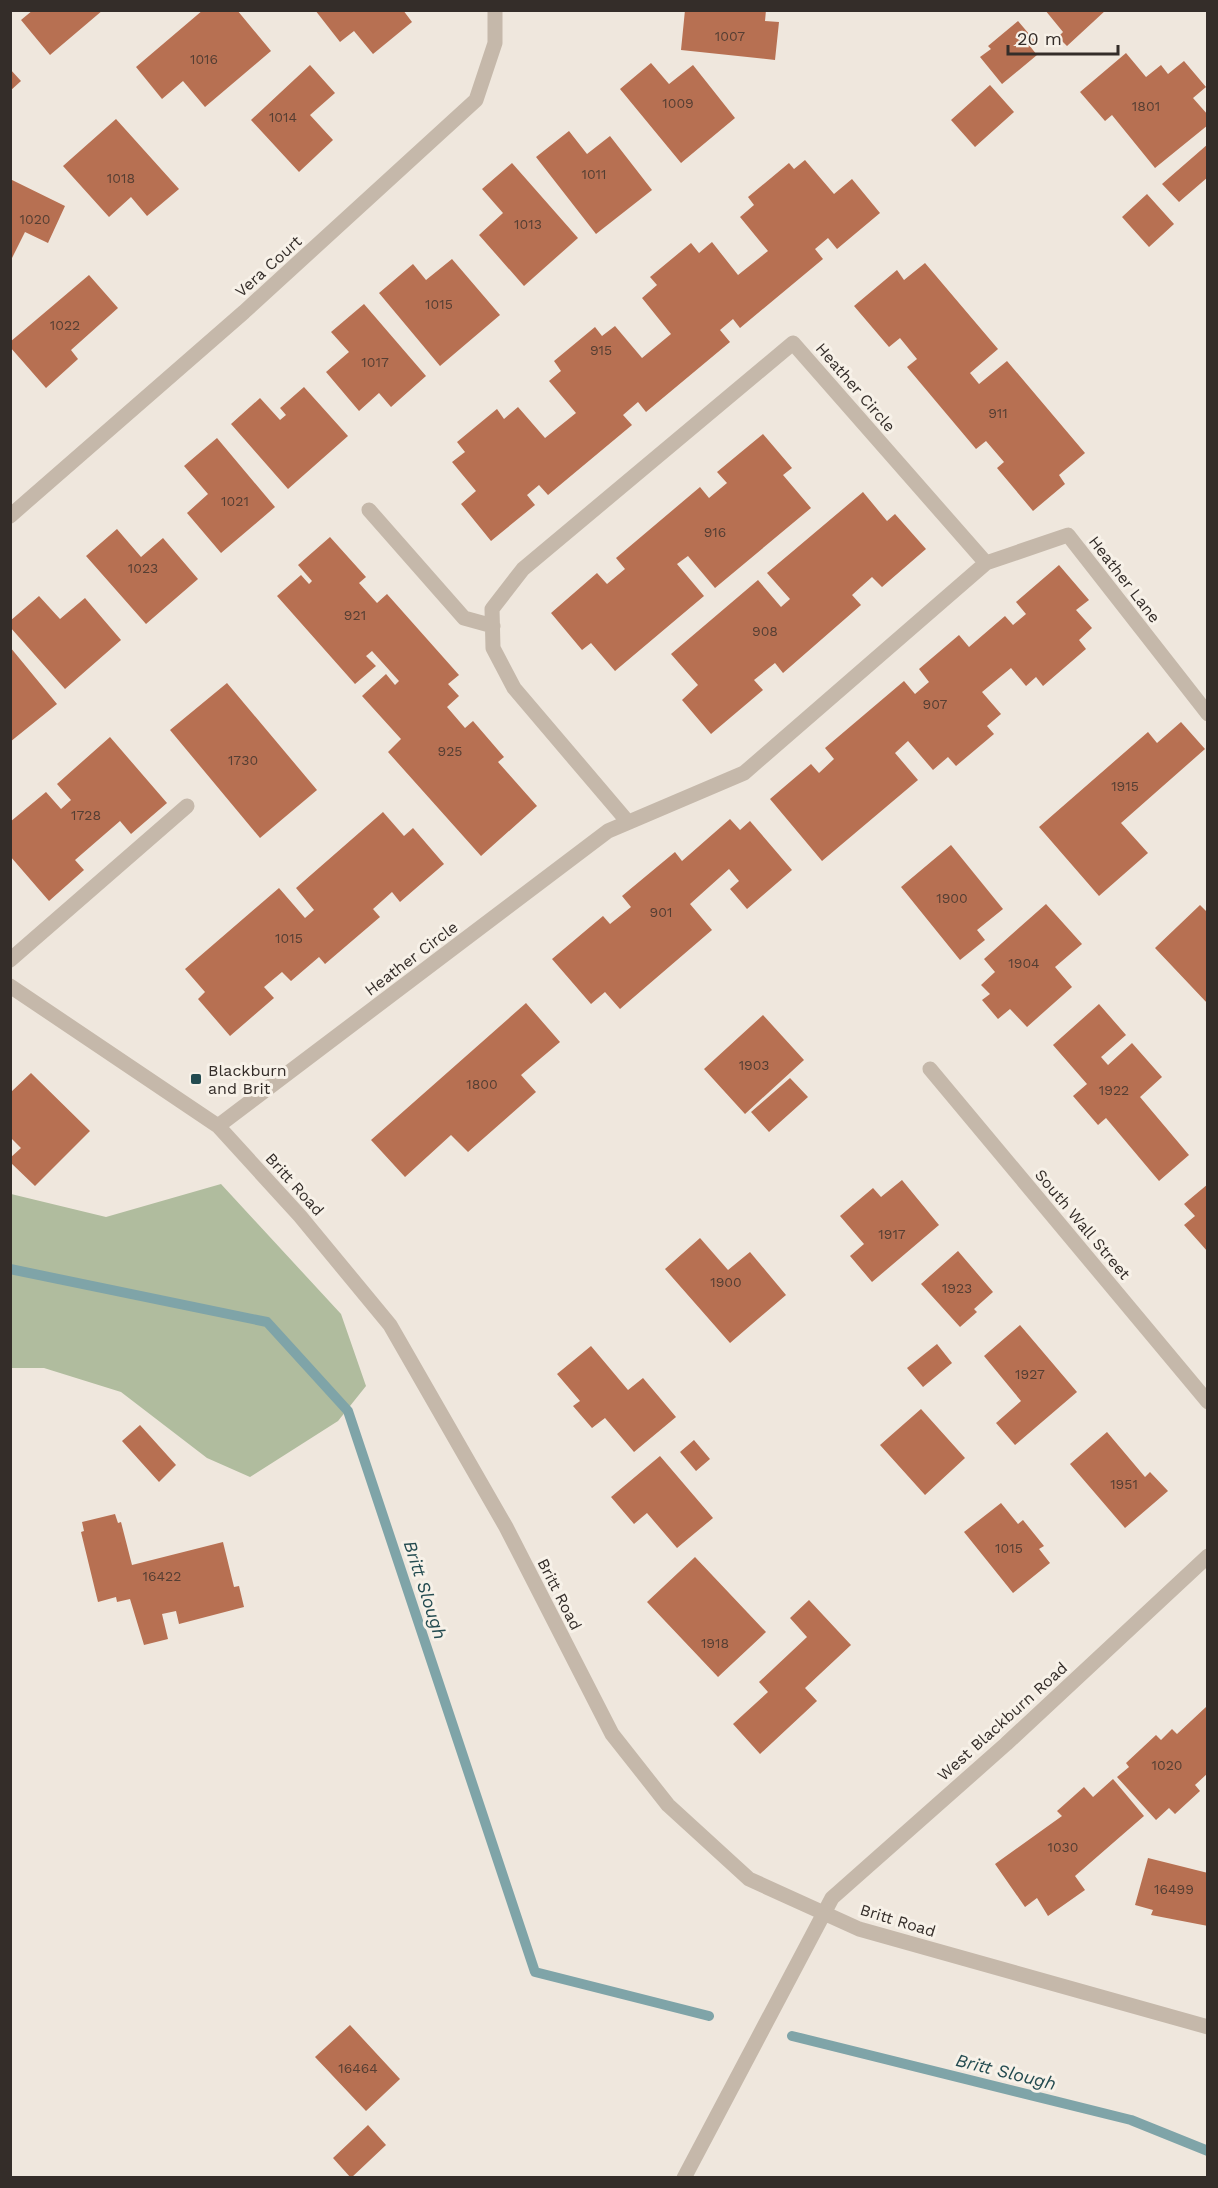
<svg xmlns="http://www.w3.org/2000/svg" width="1218" height="2188" font-family="'Work Sans',sans-serif">
<style>
.green{fill:#b0bc9e}
.lines{fill:none;stroke-linecap:round;stroke-linejoin:round}
.stream{stroke:#7fa4a8;stroke-width:10}
.building{fill:#b77052}
.minor{stroke:#c5b8aa;stroke-width:15}
.poi-dot{fill:#234b50;stroke:#f7f1e8;stroke-width:2}
.labels{text-anchor:middle;stroke-width:6;stroke-linejoin:round;paint-order:stroke}
.number-label{font-size:14px;fill:#553e33}
.street-label{font-size:16px;fill:#342d29;stroke:#f7f1e8}
.poi-label{font-size:16px;fill:#342d29;stroke:#f7f1e8;text-anchor:start}
.water-label{font-size:18px;font-style:italic;fill:#234b50;stroke:#f7f1e8}
</style>
<rect width="100%" height="100%" fill="#efe7dd"/>
<!-- green -->
<path class="green" d="M221 1184 341 1314 366 1386 338 1421 250 1477 207 1458 121 1392 44 1368H11V1194L106 1217Z"/>
<g class="lines">
<!-- stream -->
<path class="stream" d="M10 1269 267 1322 348 1411 535 1972 709 2016
M792 2036 1131 2120 1208 2151"/>
</g>
<!-- building -->
<path class="building" d="M33 10H103L50 55 21 20Z
M203 10H237L271 51 205 107 183 81 162 99 136 67Z
M315 10H403L412 22 373 54 354 31 340 42Z
M685 10H766L765 21 779 22 775 60 681 50Z
M1045 10H1106L1067 46 1058 37 1063 32Z
M1018 21 1035 41 1029 45 1037 55 1002 84 980 57 991 49 988 46Z
M1126 53 1146 77 1161 65 1168 74 1184 61 1206 87 1193 98 1208 115V125L1155 168 1112 115 1105 121 1080 92Z
M651 63 669 84 693 65 735 118 681 163 620 89Z
M310 65 335 93 310 115 333 140 299 172 251 120Z
M10 69 21 81 10 91Z
M990 85 1014 112 975 147 951 120Z
M116 119 179 189 147 216 131 197 109 217 63 166Z
M569 131 587 154 610 136 652 190 596 234 536 157Z
M1208 144V177L1179 202 1162 184Z
M805 160 834 194 852 179 880 213 837 249 828 238 815 249 823 259 740 328 733 319 720 330 730 342 646 412 638 402 623 415 632 425 548 495 539 485 527 495 535 505 491 541 461 504 476 491 452 462 465 452 457 442 497 409 504 419 518 407 545 438 576 413 549 381 561 371 554 361 595 327 602 336 615 326 642 358 671 334 642 298 657 285 650 277 691 243 699 253 712 242 738 275 768 251 740 217 754 205 748 197 789 163 794 169Z
M512 163 578 238 524 286 479 235 503 213 482 189Z
M10 179 65 206 48 243 25 232 10 262Z
M1147 194 1174 224 1149 247 1122 217Z
M452 259 500 315 440 366 379 293 413 264 426 280Z
M925 263 998 349 970 373 979 384 1007 361 1085 453 1059 475 1065 484 1033 511 997 468 1004 462 986 441 976 449 907 367 917 359 900 338 889 347 854 306 897 270 904 280Z
M89 275 118 308 71 350 78 359 46 388 10 347V342Z
M364 304 426 376 391 407 379 393 359 411 326 372 349 352 331 332Z
M304 387 348 436 288 489 231 424 260 398 280 420 286 415 280 408Z
M763 434 792 468 783 475 811 508 715 588 688 556 677 564 704 596 615 671 591 643 582 650 551 613 597 573 607 584 625 569 616 558 700 487 709 498 727 483 717 472Z
M217 438 275 507 221 553 187 513 208 494 184 466Z
M863 492 887 521 895 514 926 549 882 587 872 577 852 595 861 605 783 673 775 663 754 680 763 690 711 734 682 700 698 685 671 654 758 580 781 607 790 599 767 573Z
M117 529 141 557 163 538 198 579 146 624 86 556Z
M330 537 366 577 359 583 377 603 387 594 459 675 448 684 459 696 447 707 465 728 473 721 504 757 498 762 537 806 481 856 388 752 401 739 362 696 386 674 395 685 399 681 372 651 366 656 376 666 355 684 277 596 301 575 309 584 312 581 298 565Z
M1059 565 1089 600 1076 610 1092 628 1079 640 1086 649 1043 686 1036 677 1026 686 1011 668 982 692 1001 714 987 726 994 734 956 766 948 757 933 770 908 741 895 753 918 780 822 861 770 799 811 764 819 773 834 759 825 748 904 681 915 694 929 682 919 669 959 635 969 647 1005 616 1013 625 1026 614 1016 602Z
M39 596 60 619 85 598 121 640 65 689 10 627V621Z
M10 647 57 704 10 742Z
M227 683 317 790 260 838 170 730Z
M1181 722 1205 749 1121 823 1148 853 1099 896 1039 827 1148 732 1157 743Z
M110 737 167 803 131 834 120 821 75 860 84 870 49 901 10 856V822L46 792 61 809 71 800 57 784Z
M383 812 404 836 413 828 444 864 400 902 392 892 373 909 380 917 325 964 319 957 291 981 282 972 264 987 274 998 230 1036 198 999 205 992 185 969 279 888 305 918 314 910 296 888Z
M730 819 740 830 750 821 792 870 747 909 730 889 739 881 729 869 690 904 712 930 620 1009 605 992 591 1004 552 959 603 916 610 924 631 907 622 896 675 852 682 861Z
M951 845 1003 909 977 930 985 940 960 960 901 887Z
M1046 904 1082 944 1055 967 1072 987 1027 1027 1010 1009 998 1019 982 1000 990 994 981 985 995 972 984 959Z
M1200 905 1208 913V1004L1155 948Z
M526 1003 560 1042 521 1075 536 1092 468 1152 451 1135 405 1177 371 1140Z
M1099 1004 1126 1035 1101 1057 1108 1065 1132 1043 1162 1077 1140 1097 1189 1155 1159 1181 1106 1118 1098 1125 1073 1096 1087 1084 1053 1045Z
M763 1015 804 1060 745 1114 704 1069Z
M31 1073 90 1131 35 1186 10 1162V1158L21 1148 10 1137V1093Z
M790 1078 808 1097 769 1132 751 1112Z
M902 1180 939 1225 872 1282 850 1256 864 1244 840 1216 873 1188 881 1197Z
M1208 1184V1252L1184 1225 1195 1216 1184 1204Z
M700 1238 728 1270 750 1252 786 1295 730 1343 665 1269Z
M958 1251 993 1292 974 1309 977 1312 960 1327 921 1284Z
M1020 1325 1077 1392 1015 1445 996 1423 1021 1401 984 1356Z
M937 1344 952 1363 923 1387 907 1368Z
M591 1346 628 1390 643 1378 676 1417 634 1452 605 1418 592 1428 573 1406 580 1401 557 1374Z
M921 1409 965 1458 925 1495 880 1445Z
M140 1425 176 1465 159 1482 122 1441Z
M1107 1432 1145 1477 1150 1472 1168 1491 1125 1528 1070 1464Z
M694 1440 710 1459 696 1471 680 1452Z
M660 1456 713 1518 677 1548 647 1513 634 1524 611 1497Z
M1001 1503 1018 1524 1023 1520 1044 1546 1039 1549 1050 1563 1013 1593 964 1532Z
M115 1514 118 1523 121 1522 132 1565 223 1542 234 1587 239 1586 244 1607 179 1624 176 1611 162 1614 168 1639 144 1645 130 1599 117 1602 116 1597 98 1602 81 1532 84 1531 82 1522Z
M695 1557 766 1632 718 1677 647 1602Z
M809 1600 851 1645 805 1688 817 1701 760 1754 733 1724 768 1692 759 1682 807 1637 790 1618Z
M1206 1707 1208 1773 1195 1785 1200 1791 1175 1814 1169 1808 1156 1820 1117 1777 1129 1767 1126 1763 1156 1735 1161 1740 1172 1729 1177 1734Z
M1113 1779 1144 1816 1075 1876 1085 1890 1048 1916 1037 1898 1025 1907 995 1864 1062 1816 1057 1811 1084 1787 1093 1797Z
M1148 1858 1208 1873V1926L1151 1915 1153 1910 1135 1905Z
M350 2025 400 2079 366 2111 315 2057Z
M368 2125 386 2145 351 2178 333 2158Z"/>
<g class="lines">
<!-- minor -->
<path class="minor" d="M369 510 464 618 493 626
M10 516 244 312 476 100 495 43V10
M986 563 1068 535 1208 714
M10 960 187 806
M10 986 218 1126 300 1216 390 1325 506 1527 612 1734 668 1805 749 1879 859 1929 1208 2027
M930 1069 1208 1402
M218 1126 608 831 744 773 986 563 793 343 523 569 492 609 493 648 514 688 628 822
M684 2178 832 1898 1006 1744 1208 1556"/>
</g>
<!-- markers -->
<rect class="poi-dot" x="190" y="1073" width="12" height="12" rx="3"/>
<g class="labels">
<!-- number labels -->
<g class="number-label">
<text x="730" y="41">1007</text>
<text x="204" y="64">1016</text>
<text x="678" y="108">1009</text>
<text x="1146" y="111">1801</text>
<text x="283" y="122">1014</text>
<text x="594" y="179">1011</text>
<text x="121" y="183">1018</text>
<text x="35" y="224">1020</text>
<text x="528" y="229">1013</text>
<text x="439" y="309">1015</text>
<text x="65" y="330">1022</text>
<text x="601" y="355">915</text>
<text x="375" y="367">1017</text>
<text x="998" y="418">911</text>
<text x="235" y="506">1021</text>
<text x="715" y="537">916</text>
<text x="143" y="573">1023</text>
<text x="355" y="620">921</text>
<text x="765" y="636">908</text>
<text x="935" y="709">907</text>
<text x="450" y="756">925</text>
<text x="243" y="765">1730</text>
<text x="1125" y="791">1915</text>
<text x="86" y="820">1728</text>
<text x="952" y="903">1900</text>
<text x="661" y="917">901</text>
<text x="289" y="943">1015</text>
<text x="1024" y="968">1904</text>
<text x="754" y="1070">1903</text>
<text x="482" y="1089">1800</text>
<text x="1114" y="1095">1922</text>
<text x="892" y="1239">1917</text>
<text x="726" y="1287">1900</text>
<text x="957" y="1293">1923</text>
<text x="1030" y="1379">1927</text>
<text x="1124" y="1489">1951</text>
<text x="1009" y="1553">1015</text>
<text x="162" y="1581">16422</text>
<text x="715" y="1648">1918</text>
<text x="1167" y="1770">1020</text>
<text x="1063" y="1852">1030</text>
<text x="1174" y="1894">16499</text>
<text x="358" y="2073">16464</text>
</g>
<!-- street labels -->
<g class="street-label">
<text transform="translate(268 266) rotate(-42)" y="6">Vera Court</text>
<text transform="translate(856 387) rotate(49)" y="6">Heather Circle</text>
<text transform="translate(1125 579) rotate(52)" y="6">Heather Lane</text>
<text transform="translate(411 958) rotate(-37)" y="6">Heather Circle</text>
<text transform="translate(295 1184) rotate(48)" y="6">Britt Road</text>
<text transform="translate(1083 1224) rotate(50)" y="6">South Wall Street</text>
<text transform="translate(560 1594) rotate(63)" y="6">Britt Road</text>
<text transform="translate(1002 1721) rotate(-42)" y="6">West Blackburn Road</text>
<text transform="translate(898 1920) rotate(17)" y="6">Britt Road</text>
</g>
<!-- poi labels -->
<g class="poi-label">
<text x="208" y="1076">Blackburn<tspan x="208" dy="18">and Brit</tspan></text>
</g>
<!-- water labels -->
<g class="water-label">
<text transform="translate(425 1590) rotate(72)" y="6">Britt Slough</text>
<text transform="translate(1006 2072) rotate(14)" y="6">Britt Slough</text>
</g>
</g>
<!-- border -->
<rect width="1218" height="2188" fill="none" stroke="#342d29" stroke-width="24"/>
<!-- scale -->
<path d="M1008 45v9h110v-9" fill="none" stroke="#342d29" stroke-width="3"/>
<text x="1017" y="45" font-size="18" fill="#342d29" stroke="#f7f1e8" stroke-width="4.5" paint-order="stroke">20 m</text>
</svg>
